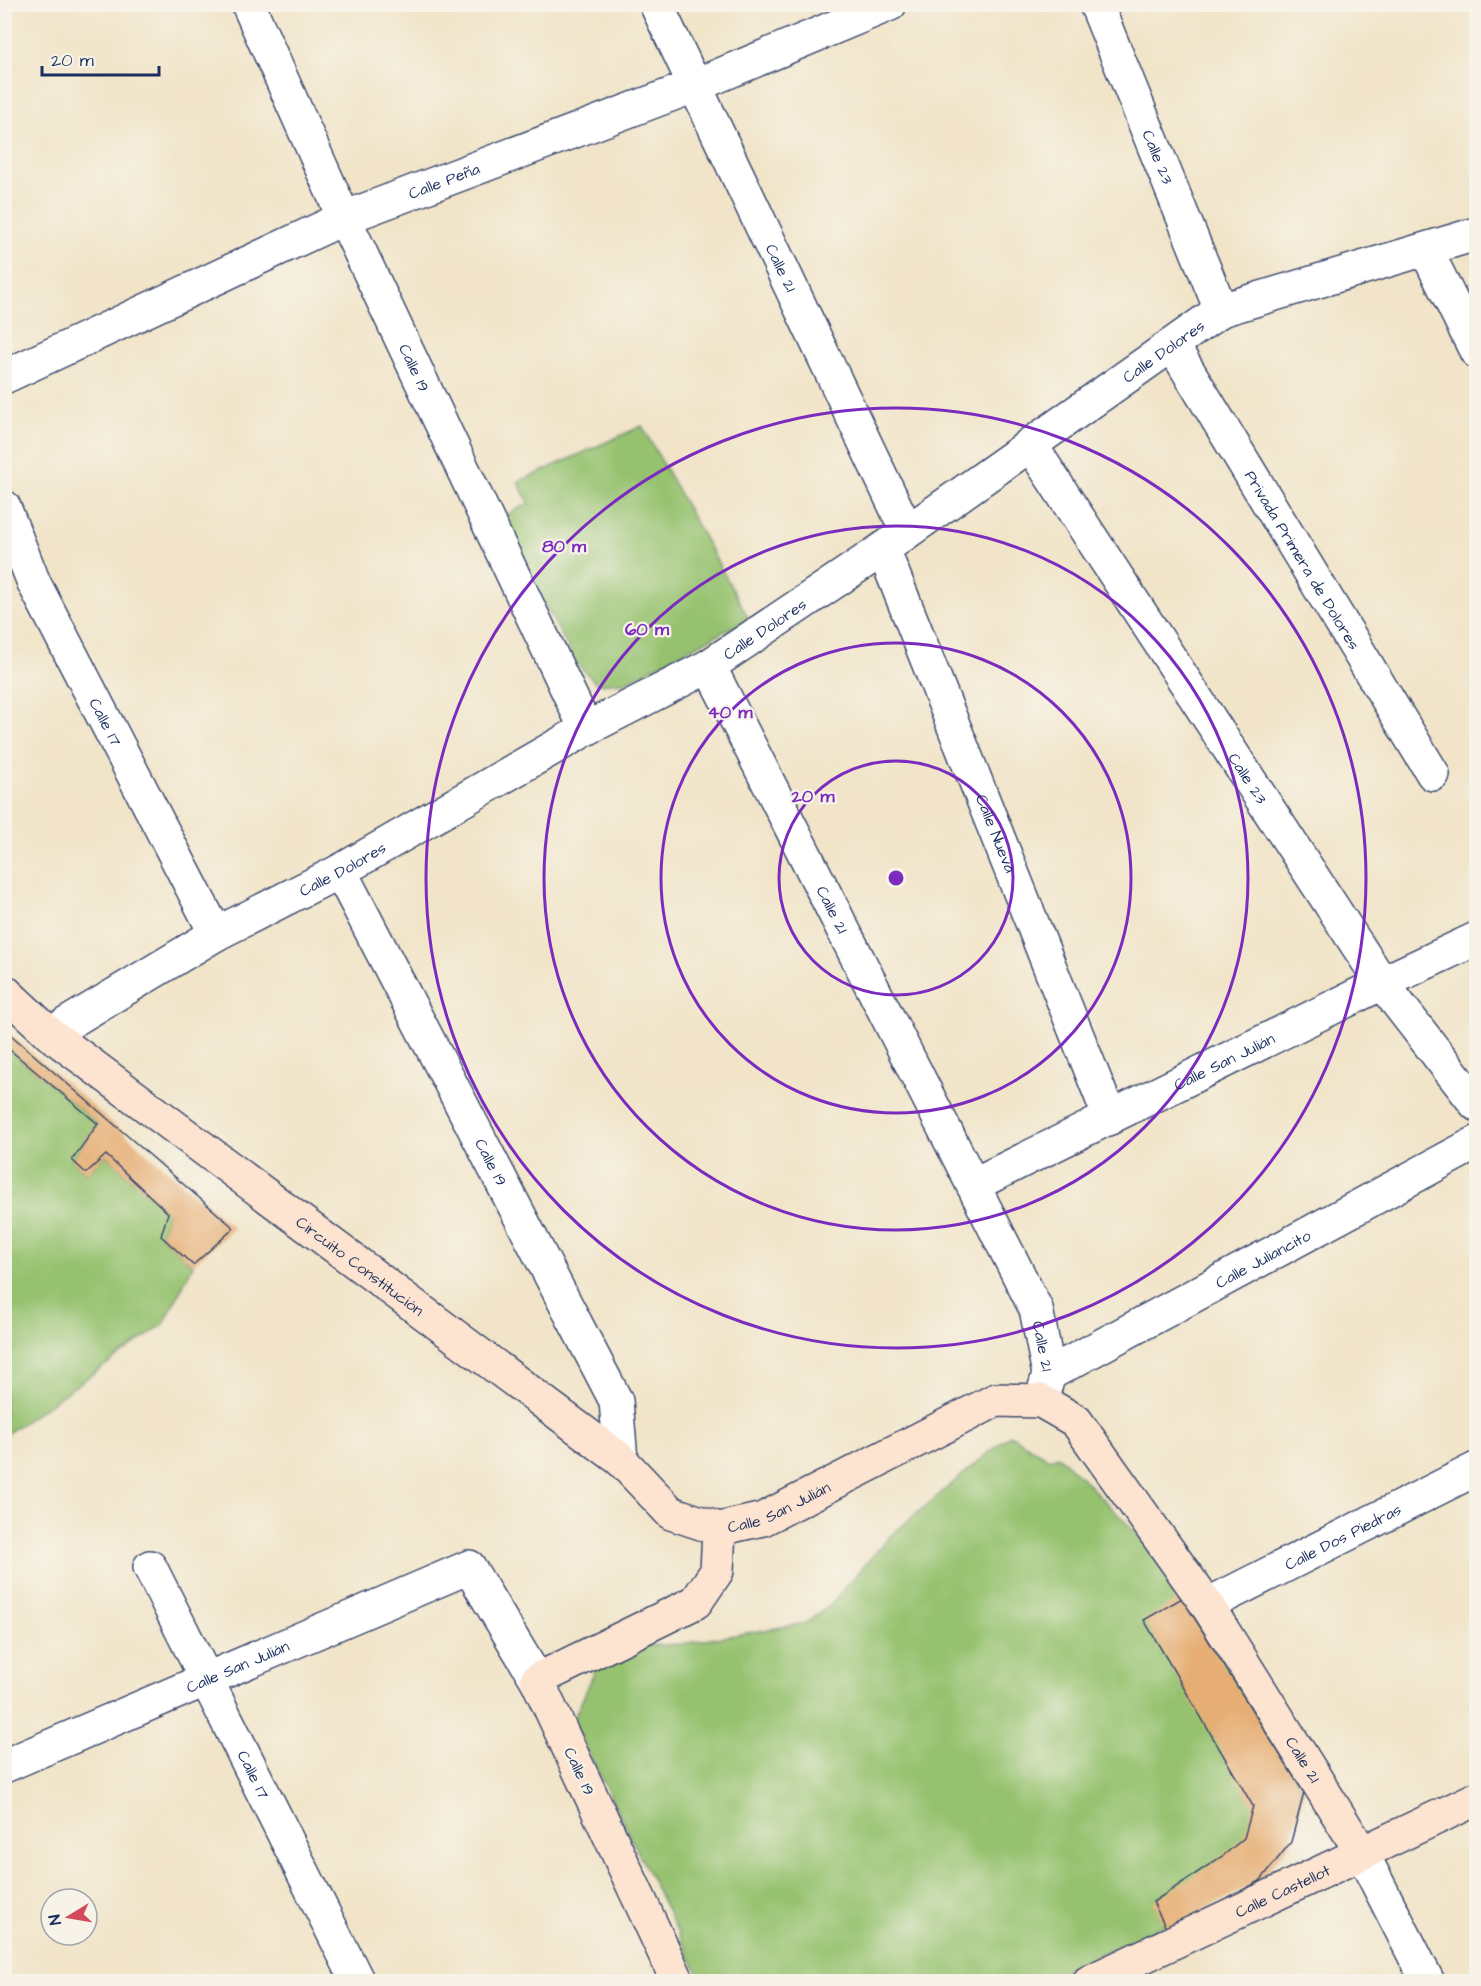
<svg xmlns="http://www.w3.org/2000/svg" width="1481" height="1986" font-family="'Architects Daughter',sans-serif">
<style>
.green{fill:#96c270;stroke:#587867;stroke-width:1.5}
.building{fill:#e6ae74}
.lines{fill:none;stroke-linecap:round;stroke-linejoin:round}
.street-casing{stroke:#3b4a6e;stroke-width:36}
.secondary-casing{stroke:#3b4a6e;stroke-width:36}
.street{stroke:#fff;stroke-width:33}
.secondary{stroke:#fde4d0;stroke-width:33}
.ring{fill:none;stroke:#7b2cbf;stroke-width:3}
.labels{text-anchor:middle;stroke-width:4.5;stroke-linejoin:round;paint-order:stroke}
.street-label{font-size:16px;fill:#1b2f5e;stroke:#f7f3e8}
.centre{fill:#7b2cbf;stroke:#f7f3e8;stroke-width:3}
.ring-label{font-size:18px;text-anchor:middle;font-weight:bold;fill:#7b2cbf;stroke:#f7f3e8;stroke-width:4.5;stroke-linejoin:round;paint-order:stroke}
</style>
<rect width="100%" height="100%" fill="#f7f3e8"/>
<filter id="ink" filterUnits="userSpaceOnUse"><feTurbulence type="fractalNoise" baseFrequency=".0167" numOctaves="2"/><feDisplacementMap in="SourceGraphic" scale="12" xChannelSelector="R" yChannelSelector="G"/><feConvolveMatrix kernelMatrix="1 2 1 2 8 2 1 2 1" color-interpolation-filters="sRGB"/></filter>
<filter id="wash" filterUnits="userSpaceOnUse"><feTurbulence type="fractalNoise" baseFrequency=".008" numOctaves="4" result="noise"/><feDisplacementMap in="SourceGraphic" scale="24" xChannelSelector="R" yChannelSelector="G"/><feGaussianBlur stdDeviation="1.35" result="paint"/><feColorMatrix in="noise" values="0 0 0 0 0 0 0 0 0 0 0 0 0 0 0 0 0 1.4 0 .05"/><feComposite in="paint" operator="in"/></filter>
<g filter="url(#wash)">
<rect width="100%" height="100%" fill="#f1e4c8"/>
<!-- green -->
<path class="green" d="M642 426 749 619 625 682 597 684 577 664 499 519 529 503 518 482Z
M4 1045 98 1124 72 1160 86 1173 106 1155 168 1213 161 1236 193 1265 164 1324 5 1435Z
M1010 1435 1049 1459 1058 1456 1086 1482 1207 1605 1304 1793 1165 1925 1041 1981H702L573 1721 598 1664 640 1646 681 1644 806 1623 830 1605 890 1536Z"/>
<g id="blocks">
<!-- building -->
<path class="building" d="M4 1029 234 1228 193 1265 161 1236 168 1213 106 1155 86 1173 72 1160 98 1124 4 1045Z
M1182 1598 1304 1793 1291 1842 1260 1881 1167 1930 1153 1902 1224 1855 1244 1838 1253 1806 1144 1620Z"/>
</g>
</g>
<g filter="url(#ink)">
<use href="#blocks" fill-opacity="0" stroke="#3b4a6e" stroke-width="1.5"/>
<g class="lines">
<defs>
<g id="street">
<path id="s1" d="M248 4 344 218 586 729"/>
<path id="s2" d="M656 4 907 531"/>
<path id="s3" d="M1096 4 1221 310"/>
<path d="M1426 250 1476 351"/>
<path id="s4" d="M1173 346 1433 774"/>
<path id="s5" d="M4 377 344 218 694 86 890 4"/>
<path id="s6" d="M1030 444 1382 983 1476 1104"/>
<path id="s7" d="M4 507 34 583 216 934"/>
<path id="s8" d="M883 549 1110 1118"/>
<path id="s9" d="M709 666 1036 1309 1049 1374 1041 1401"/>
<path id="s10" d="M340 871 616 1401 621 1460"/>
<path id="s11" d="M50 1034 216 934 340 871 586 729 709 666 883 549 1221 310 1476 234"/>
<path id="s12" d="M973 1185 1382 983 1476 939"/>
<path id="s13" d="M1049 1374 1476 1143"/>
<path id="s14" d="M150 1567 358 1982"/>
<path id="s15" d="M1207 1605 1476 1469"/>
<path id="s16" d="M4 1766 469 1567 537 1680"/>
<path d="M1362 1853 1428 1982"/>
</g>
<g id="secondary">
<path id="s17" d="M4 991 50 1034 621 1460 671 1513 719 1529"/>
<path id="s18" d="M719 1529 763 1519 996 1400 1041 1401 1076 1421 1207 1605 1362 1853"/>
<path d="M678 1982 537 1680 696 1602 717 1571 719 1529"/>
<path id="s19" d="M1089 1982 1476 1799"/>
</g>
</defs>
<!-- street casing -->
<use href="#street" class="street-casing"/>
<!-- secondary casing -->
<use href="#secondary" class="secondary-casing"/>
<!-- street -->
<use href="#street" class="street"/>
<!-- secondary -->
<use href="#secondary" class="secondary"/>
</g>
</g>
<!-- distance rings -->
<g class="ring">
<circle cx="896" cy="878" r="117"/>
<circle cx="896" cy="878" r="235"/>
<circle cx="896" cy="878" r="352"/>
<circle cx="896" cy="878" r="470"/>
</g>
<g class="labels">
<!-- street labels -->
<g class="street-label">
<text dy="6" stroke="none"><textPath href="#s3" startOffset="165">Calle 23</textPath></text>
<text dy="6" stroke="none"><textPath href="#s5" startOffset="482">Calle Peña</textPath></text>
<text dy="6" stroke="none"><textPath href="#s2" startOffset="292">Calle 21</textPath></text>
<text dy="6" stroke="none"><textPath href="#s11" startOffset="1308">Calle Dolores</textPath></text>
<text dy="6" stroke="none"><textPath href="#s1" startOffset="400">Calle 19</textPath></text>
<text dy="6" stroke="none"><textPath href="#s4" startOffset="250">Privada Primera de Dolores</textPath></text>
<text dy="6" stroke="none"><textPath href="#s11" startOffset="822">Calle Dolores</textPath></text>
<text dy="6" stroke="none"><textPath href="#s7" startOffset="238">Calle 17</textPath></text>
<text dy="6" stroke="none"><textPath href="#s6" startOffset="399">Calle 23</textPath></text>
<text dy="6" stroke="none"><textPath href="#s8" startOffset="306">Calle Nueva</textPath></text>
<text dy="6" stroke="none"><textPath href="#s11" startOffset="336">Calle Dolores</textPath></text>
<text dy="6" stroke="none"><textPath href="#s9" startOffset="273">Calle 21</textPath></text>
<text dy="6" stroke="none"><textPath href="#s12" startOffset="280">Calle San Julián</textPath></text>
<text dy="6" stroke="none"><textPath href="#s10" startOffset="328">Calle 19</textPath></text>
<text dy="6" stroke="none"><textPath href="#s13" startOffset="243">Calle Juliancito</textPath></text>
<text dy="6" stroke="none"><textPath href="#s17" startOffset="450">Circuito Constitución</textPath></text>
<text dy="6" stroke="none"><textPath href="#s9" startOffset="759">Calle 21</textPath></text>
<text dy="6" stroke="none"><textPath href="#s18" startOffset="64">Calle San Julián</textPath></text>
<text dy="6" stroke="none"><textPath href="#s15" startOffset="152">Calle Dos Piedras</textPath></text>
<text dy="6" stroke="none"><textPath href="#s16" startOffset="254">Calle San Julián</textPath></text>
<text dy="6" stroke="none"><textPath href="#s18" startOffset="800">Calle 21</textPath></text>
<text transform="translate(580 1771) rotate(65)" y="6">Calle 19</text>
<text dy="6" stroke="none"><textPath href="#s14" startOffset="232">Calle 17</textPath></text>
<text dy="6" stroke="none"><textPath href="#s19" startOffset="214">Calle Castellot</textPath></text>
</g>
</g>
<circle cx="896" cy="878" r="9" class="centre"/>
<g class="ring-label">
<text x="564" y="552">80 m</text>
<text x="647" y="635">60 m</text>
<text x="730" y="718">40 m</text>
<text x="813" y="802">20 m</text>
</g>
<!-- margin -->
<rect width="1481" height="1986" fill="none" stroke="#f7f3e8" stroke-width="24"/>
<!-- north arrow -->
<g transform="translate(69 1917) rotate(259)"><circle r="28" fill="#f7f3e8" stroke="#9fa5b1" stroke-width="1.5"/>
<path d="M0-4.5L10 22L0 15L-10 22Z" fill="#d1495b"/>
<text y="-9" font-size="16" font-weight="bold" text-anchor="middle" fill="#1b2f5e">N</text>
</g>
<!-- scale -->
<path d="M42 66v9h117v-9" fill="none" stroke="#1b2f5e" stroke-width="3"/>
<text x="51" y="66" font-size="18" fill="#1b2f5e" stroke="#f7f3e8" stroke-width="4.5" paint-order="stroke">20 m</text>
</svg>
